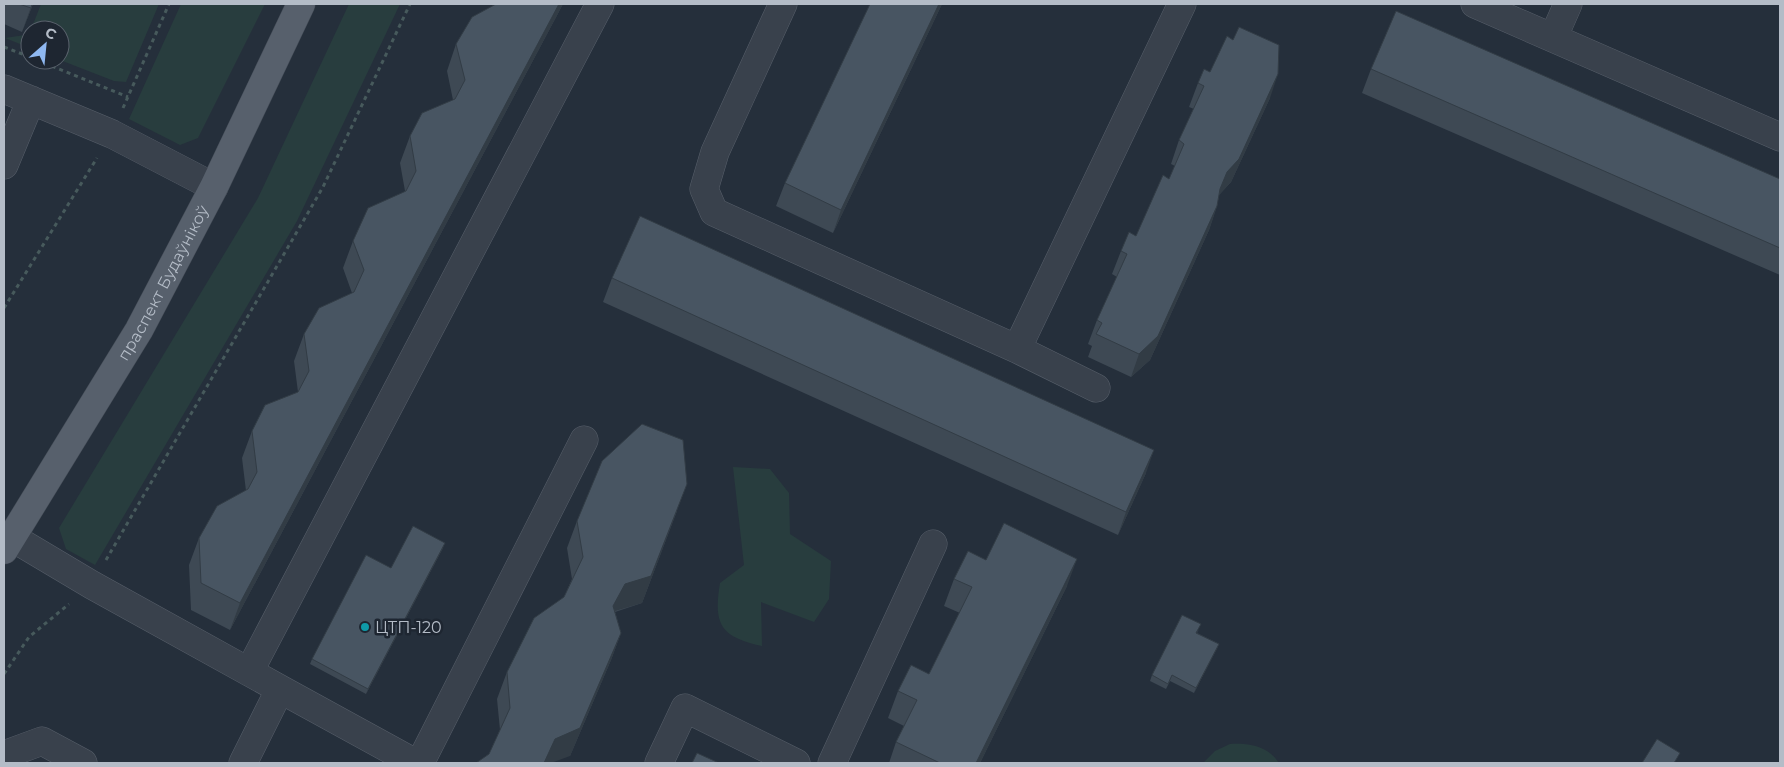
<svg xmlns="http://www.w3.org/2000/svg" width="1784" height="767" font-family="Montserrat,sans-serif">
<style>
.green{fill:#283d3e}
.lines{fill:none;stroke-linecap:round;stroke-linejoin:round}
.minor-casing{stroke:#575f6a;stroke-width:29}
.major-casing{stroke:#424a55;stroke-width:29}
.path{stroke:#475a5c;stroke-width:3;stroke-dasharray:4 4;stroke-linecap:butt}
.minor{stroke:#39414c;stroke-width:28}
.major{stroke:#57606c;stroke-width:28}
.wall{fill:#3e4954}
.shaded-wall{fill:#323c45}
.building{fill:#485562;stroke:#323c45}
.culture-dot{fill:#0f9aa8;stroke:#1e2631;stroke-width:2}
.labels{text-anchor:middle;stroke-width:5;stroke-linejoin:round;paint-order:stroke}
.street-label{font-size:16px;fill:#b4bcc7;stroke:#1e2631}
.poi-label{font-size:16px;fill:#b4bcc7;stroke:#1e2631;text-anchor:start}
</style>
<rect width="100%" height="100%" fill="#252f3b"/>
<!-- green -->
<path class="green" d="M41 4H159L126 82 114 81 60 60V30H30V48L5 38 25 35 34 22Z
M181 4H265L198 138 180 145 129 119Z
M349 4H400L297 221 95 565 66 549 59 528 258 198Z
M733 467 770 469 789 493 790 534 831 561 829 599 814 622 761 602 762 646C721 637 713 625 720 583L744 565Z
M1230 744C1249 743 1268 746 1279 763H1203L1215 751Z"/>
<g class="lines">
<defs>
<path id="minor" d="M783 4 715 152 704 189 714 212 1017 349 1096 388
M1475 4 1780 137
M1553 38 1568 4
M4 89 112 134 214 187
M4 165 31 100
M1017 349 1182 4
M13 538 92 585 280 689 243 763
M249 672 600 4
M280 689 415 763
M4 755 42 741 83 763
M420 763 584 440
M659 763 685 708 796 763
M832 763 933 544"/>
<g id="major">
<path id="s1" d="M4 550 139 330 214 187 301 4"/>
</g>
</defs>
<!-- minor casing -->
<use href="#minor" class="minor-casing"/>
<!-- major casing -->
<use href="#major" class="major-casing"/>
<!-- path -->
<path class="path" d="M4 47 30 57
M37 60 128 97
M123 108 169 4
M4 308 97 158
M106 560 323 187 410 4
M4 674 29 637 69 604"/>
<!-- minor -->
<use href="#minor" class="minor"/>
<!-- major -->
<use href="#major" class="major"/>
</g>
<!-- wall -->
<path class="wall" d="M4 4H33L22 32 4 24Z
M496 4H563L230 630 191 610 189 565 199 538 246 491 242 458 252 431 298 392 294 361 304 334 352 293 343 268 353 241 405 191 400 163 410 136 453 100 447 71 456 44Z
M942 4 833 233 776 206 785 183Z
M1371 69 1780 179V275L1362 93Z
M1198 83 1270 98 1231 182 1219 195 1217 206 1209 230 1150 360 1131 377 1088 357 1092 346 1088 344 1097 320 1117 277 1112 274 1121 251 1136 236 1169 179 1175 166 1171 164 1179 140 1194 109 1189 107Z
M612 278 1146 473 1118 535 603 302Z
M677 511 642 603 615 612 621 633 611 660 570 756 489 754 500 730 497 699 507 672 564 597 572 579 567 548 577 521Z
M443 548 366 694 310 664 312 659 391 568Z
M986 560 1067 586 980 763H889L896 742 904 726 888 718 898 691 929 674 960 613 944 606 954 579Z
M1199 630 1197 633 1219 644 1194 693 1170 681 1166 689 1150 681 1152 675Z"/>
<!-- shaded-wall -->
<path class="shaded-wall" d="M32 4H33L22 32Z
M559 4H563L230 630 240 603Z
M939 4H942L833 233 841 210Z
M1278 74 1270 98 1231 182 1219 195 1220 189 1227 172Z
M1217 206 1209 230 1150 360 1131 377 1139 354Z
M1154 450 1146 473 1118 535 1126 512Z
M687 484 642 603 615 611 613 606 625 584Z
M445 543 443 548 366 694 368 689Z
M1077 559 1067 586 980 763H976Z
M621 633 611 660 570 756 551 763H544L555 739Z
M1219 644 1217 649 1194 693 1196 688Z"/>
<!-- building -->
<path class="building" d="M19 4H32L31 8Z
M496 4H559L240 603 201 583 199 538 217 506 248 489 257 472 252 431 265 405 298 392 309 371 304 334 319 308 354 292 364 270 353 241 368 208 406 191 416 171 410 136 422 113 455 99 465 80 456 44 472 17Z
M870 4H939L841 210 785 183Z
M1396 11 1780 179V248L1371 69Z
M1239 27 1279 45 1278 74 1239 159 1227 172 1220 189 1217 206 1158 336 1139 354 1096 334 1102 323 1097 320 1127 254 1121 251 1129 232 1136 236 1163 175 1169 179 1184 144 1179 140 1204 86 1198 83 1204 69 1210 72 1227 36 1233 40Z
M640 216 1154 450 1126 512 612 278Z
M642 424 683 440 687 484 651 576 625 584 613 606 621 633 580 728 555 739 544 763H476L489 754 510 708 507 672 534 618 564 597 583 557 577 521 602 461Z
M1004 523 1077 559 976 763H940L896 742 917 700 898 691 911 665 929 674 972 587 954 579 968 551 986 560Z
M413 526 445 543 368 689 312 659 366 555 391 568Z
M1182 615 1201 624 1196 633 1219 644 1196 688 1172 675 1168 684 1152 675Z
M1657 739 1680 753 1674 763H1642Z
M697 753 719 763H692Z"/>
<!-- markers -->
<circle class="culture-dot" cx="365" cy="627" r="5"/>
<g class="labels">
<!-- street labels -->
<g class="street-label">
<text dy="6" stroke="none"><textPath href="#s1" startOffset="311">праспект Будаўнікоў</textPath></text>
</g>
<!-- poi labels -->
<g class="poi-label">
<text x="375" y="633">ЦТП-120</text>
</g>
</g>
<!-- border -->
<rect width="1784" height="767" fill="none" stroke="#b4bcc7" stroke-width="10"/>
<!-- north arrow -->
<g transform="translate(45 45) rotate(27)"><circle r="24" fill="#1e2631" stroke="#5a626d"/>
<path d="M0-4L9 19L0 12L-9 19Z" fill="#8fb8f1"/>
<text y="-8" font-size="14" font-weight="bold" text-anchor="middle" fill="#b4bcc7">С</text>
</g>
</svg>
